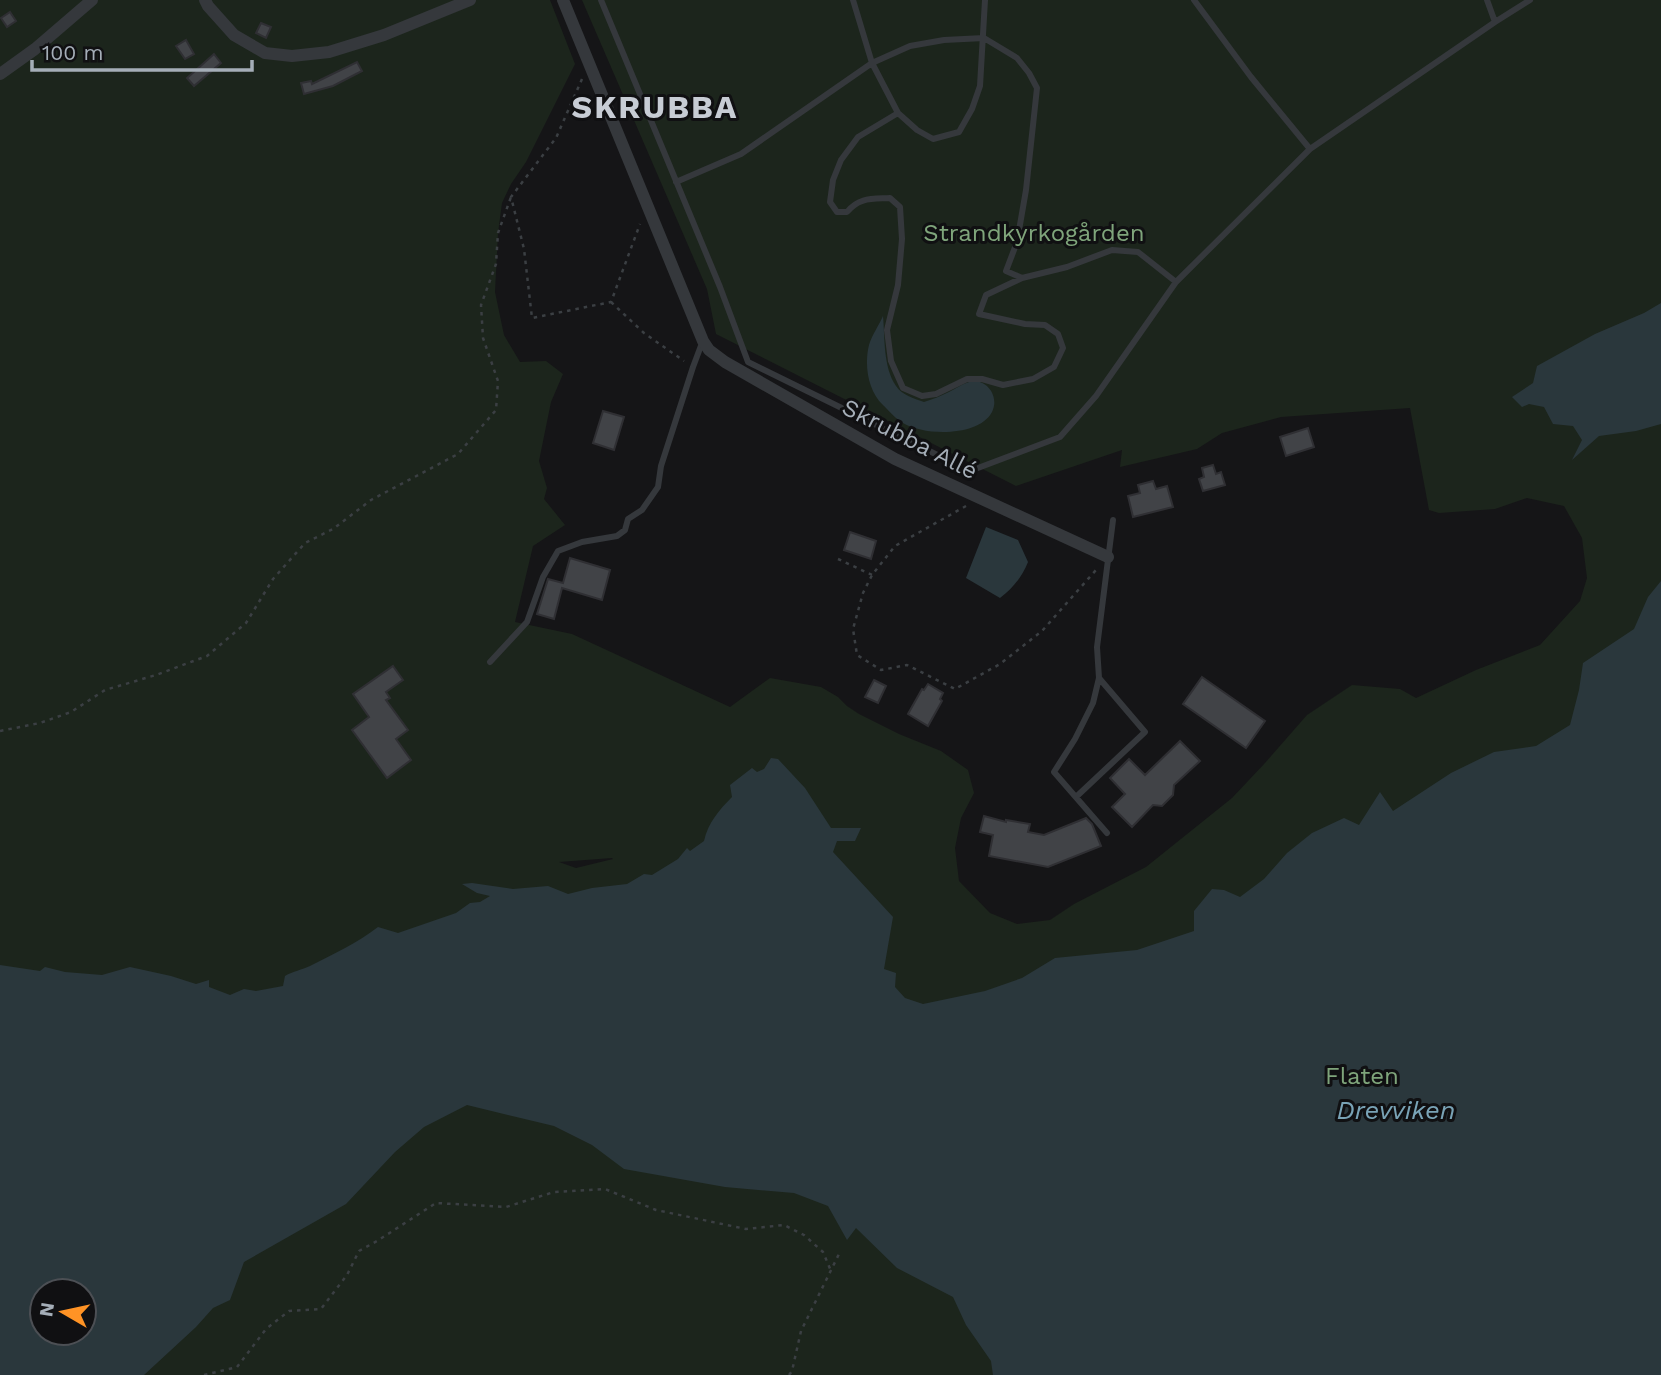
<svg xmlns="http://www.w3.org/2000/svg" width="1661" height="1375" font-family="'Work Sans',sans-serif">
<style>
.green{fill:#1c251c;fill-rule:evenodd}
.water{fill:#2a373c;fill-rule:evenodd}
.building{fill:#414347;stroke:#2f2f33;stroke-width:2}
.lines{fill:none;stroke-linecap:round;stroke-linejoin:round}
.path{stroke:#3b3f43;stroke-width:2.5;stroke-dasharray:3.5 5;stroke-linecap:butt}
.lane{stroke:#35383c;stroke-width:6}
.street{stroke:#35383c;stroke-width:12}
.labels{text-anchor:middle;stroke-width:6;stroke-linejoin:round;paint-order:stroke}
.park-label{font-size:24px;fill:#7fa57b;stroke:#101012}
.street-label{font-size:24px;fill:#a5aeb8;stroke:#101012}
.water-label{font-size:26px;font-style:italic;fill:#79a3b6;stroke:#101012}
.district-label{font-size:32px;font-weight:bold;letter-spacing:2px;fill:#c7ccd4;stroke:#101012}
</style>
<rect width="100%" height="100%" fill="#151517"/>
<!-- green -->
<path class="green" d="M0 0H550L575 64 526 162 511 184 502 203 498 233 495 292 504 335 520 362 546 361 563 374 551 402 539 461 547 488 544 499 565 525 533 546 515 622 572 634 730 707 770 678 821 687 838 697 847 706 859 714 899 734 941 751 968 770 974 793 961 818 955 848 959 881 990 913 1017 924 1050 920 1074 904 1146 867 1232 798 1265 763 1307 715 1352 685 1400 689 1416 698 1476 670 1540 645 1580 601 1587 578 1582 538 1564 506 1527 498 1495 509 1439 513 1429 510 1410 408 1281 417 1222 433 1197 449 1120 467 1122 450 1016 486 716 334 707 289 582 0H1661V1375H0ZM613 859 576 868 559 862 612 858ZM42 1291H84V1333H42Z"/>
<!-- water -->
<path class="water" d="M1661 303V424L1636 431 1599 436 1572 460 1582 440 1573 426 1553 424 1544 407 1529 404 1522 407 1512 397 1533 383 1537 366 1595 334 1644 313Z
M883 316C885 338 883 367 896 386 902 395 915 399 924 402 933 399 941 396 949 392 955 389 962 384 969 382 986 377 1000 396 992 412 979 437 924 436 903 423 896 419 889 411 883 405 868 391 864 365 869 345 872 335 879 325 883 316Z
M986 527 1018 540 1028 562C1022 577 1013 588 1000 598L966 578Z
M1661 581V1375H993L991 1361 966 1325 953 1297 897 1268 856 1228 847 1240 828 1206 794 1193 725 1187 624 1169 592 1145 554 1126 467 1105 424 1127 395 1152 346 1204 244 1262 230 1300 213 1308 196 1327 144 1375H0V965L40 971 45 967 65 972 102 975 130 967 171 976 196 984 209 980V987L230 995 244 989 256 991 283 986 285 976C293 971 302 970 310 966 334 954 357 943 378 927L398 933 456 913 470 903 480 902 490 896 477 893 462 884 472 883 513 889 548 886 568 894 592 888 627 884 644 874 652 875 678 859 687 848 690 851 704 841C708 823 719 810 732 797L730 785 752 768 757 772 764 769 771 758 778 759 805 788 831 828H861L855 841H837L833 852 893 917 884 969 896 973 895 987 905 998 923 1004 985 991 1022 978 1055 958 1137 950 1194 931V911L1212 889 1224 890 1240 897 1264 879 1287 853 1312 833 1344 818 1359 825 1380 792 1393 811 1451 773 1494 752 1536 746 1570 725 1579 690 1583 663 1634 629 1648 597ZM42 1291H84V1333H42Z"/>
<!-- building -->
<path class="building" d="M10 12 16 21 7 27 1 18Z
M261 23 271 27 266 38 256 33Z
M186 40 194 54 185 59 176 46Z
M214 54 221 63 194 86 187 78Z
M357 62 362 71 333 86 304 94 301 83 311 81 312 84Z
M603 411 624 417 614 450 593 443Z
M1308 428 1314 447 1286 456 1280 437Z
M1213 465 1216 474 1221 472 1225 485 1203 491 1199 479 1204 477 1202 468Z
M1153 481 1156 489 1167 486 1173 507 1133 517 1128 496 1140 493 1138 485Z
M850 532 876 541 871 559 844 550Z
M570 558 610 570 602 600 562 588 554 619 537 614 548 579 563 583Z
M393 666 403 680 386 692 390 698 386 700 408 730 396 739 411 760 387 778 352 730 369 717 353 694Z
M1202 677 1265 721 1246 748 1183 704Z
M874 680 886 686 878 703 865 697Z
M928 684 943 693 940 699 942 701 928 726 908 714 922 689 924 690Z
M1180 741 1200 761 1174 785 1173 795 1162 806 1153 805 1132 827 1112 807 1125 794 1110 778 1129 759 1145 775Z
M984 816 1006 822V820L1030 824 1028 832 1044 835 1086 818 1092 824 1101 846 1048 867 989 856 993 835 980 832Z"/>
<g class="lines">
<!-- path -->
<path class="path" d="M582 79 556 138 511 197 524 249 532 318 611 302 640 224
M611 302 644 333 684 361
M966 506 895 546 872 575 863 593 853 629 857 655 881 670 907 665 955 689 1000 664 1042 631 1096 570
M838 559 872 575
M0 731 40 723 71 712 105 690 156 675 207 656 246 623 273 579 305 543 333 529 371 500 458 454 496 410 498 381 483 338 481 305 496 264 498 233 511 197
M204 1375 237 1367 266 1329 289 1311 321 1309 347 1275 359 1251 377 1241 436 1203 506 1207 554 1192 605 1189 656 1210 746 1229 784 1225 804 1235 823 1252 831 1271
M789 1375 792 1371 801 1331 840 1252"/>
<!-- lane -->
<path class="lane" d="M601 0 720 287 748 362 970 471 1060 437 1096 396 1176 282 1310 149 1251 77 1194 0
M853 0 872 63 898 113 917 130 933 139 959 132 972 109 980 86 985 0
M1487 0 1495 22
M898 113 858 137 841 160 833 180 830 202 837 212H847C859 197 872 199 890 198L900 207 902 239 898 285 887 330 891 361 903 388 922 396 936 394 967 379H982L1003 385 1033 379 1054 367 1063 348 1058 334 1045 325 1025 324 979 314 986 295 1022 278
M1310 149 1495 22 1530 0
M676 182 741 154 872 63 910 46 944 40 984 38 1017 58 1029 73 1037 88 1026 190 1017 242 1006 271 1022 278 1067 267 1112 250 1138 252 1176 282
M490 662 527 622 543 577 558 551 582 542 617 536 625 530 628 519 642 510 658 487 661 466 693 367 702 343
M1076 797 1145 732 1099 678
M1107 833 1054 772 1075 739 1093 703 1099 678 1097 647 1113 520"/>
<!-- street -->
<path class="street" d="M205 0 208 6 234 35 265 53 292 56 329 52 384 35 470 0
M563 0 703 341 709 350 725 362 895 459 1108 557
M0 74 35 49 92 0"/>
</g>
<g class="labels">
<!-- park labels -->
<g class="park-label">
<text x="1034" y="241">Strandkyrkogården</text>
<text x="1362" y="1084">Flaten</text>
</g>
<!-- street labels -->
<g class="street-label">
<text transform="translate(910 439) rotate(27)" y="8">Skrubba Allé</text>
</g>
<!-- water labels -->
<g class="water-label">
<text x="1396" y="1119">Drevviken</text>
</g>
<!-- district labels -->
<g class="district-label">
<text x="655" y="118">SKRUBBA</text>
</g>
</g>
<!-- north arrow -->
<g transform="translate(63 1312) rotate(279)"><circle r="33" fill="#101012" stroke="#4c4f54" stroke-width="2"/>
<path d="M0-5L12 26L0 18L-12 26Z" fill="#ff9325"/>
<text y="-10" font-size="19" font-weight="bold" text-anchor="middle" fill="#a5aeb8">N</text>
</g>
<!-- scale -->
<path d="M32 60v10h220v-10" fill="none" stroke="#a5aeb8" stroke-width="3.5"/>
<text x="42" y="60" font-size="21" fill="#a5aeb8" stroke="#101012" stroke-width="5" paint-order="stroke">100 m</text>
</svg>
